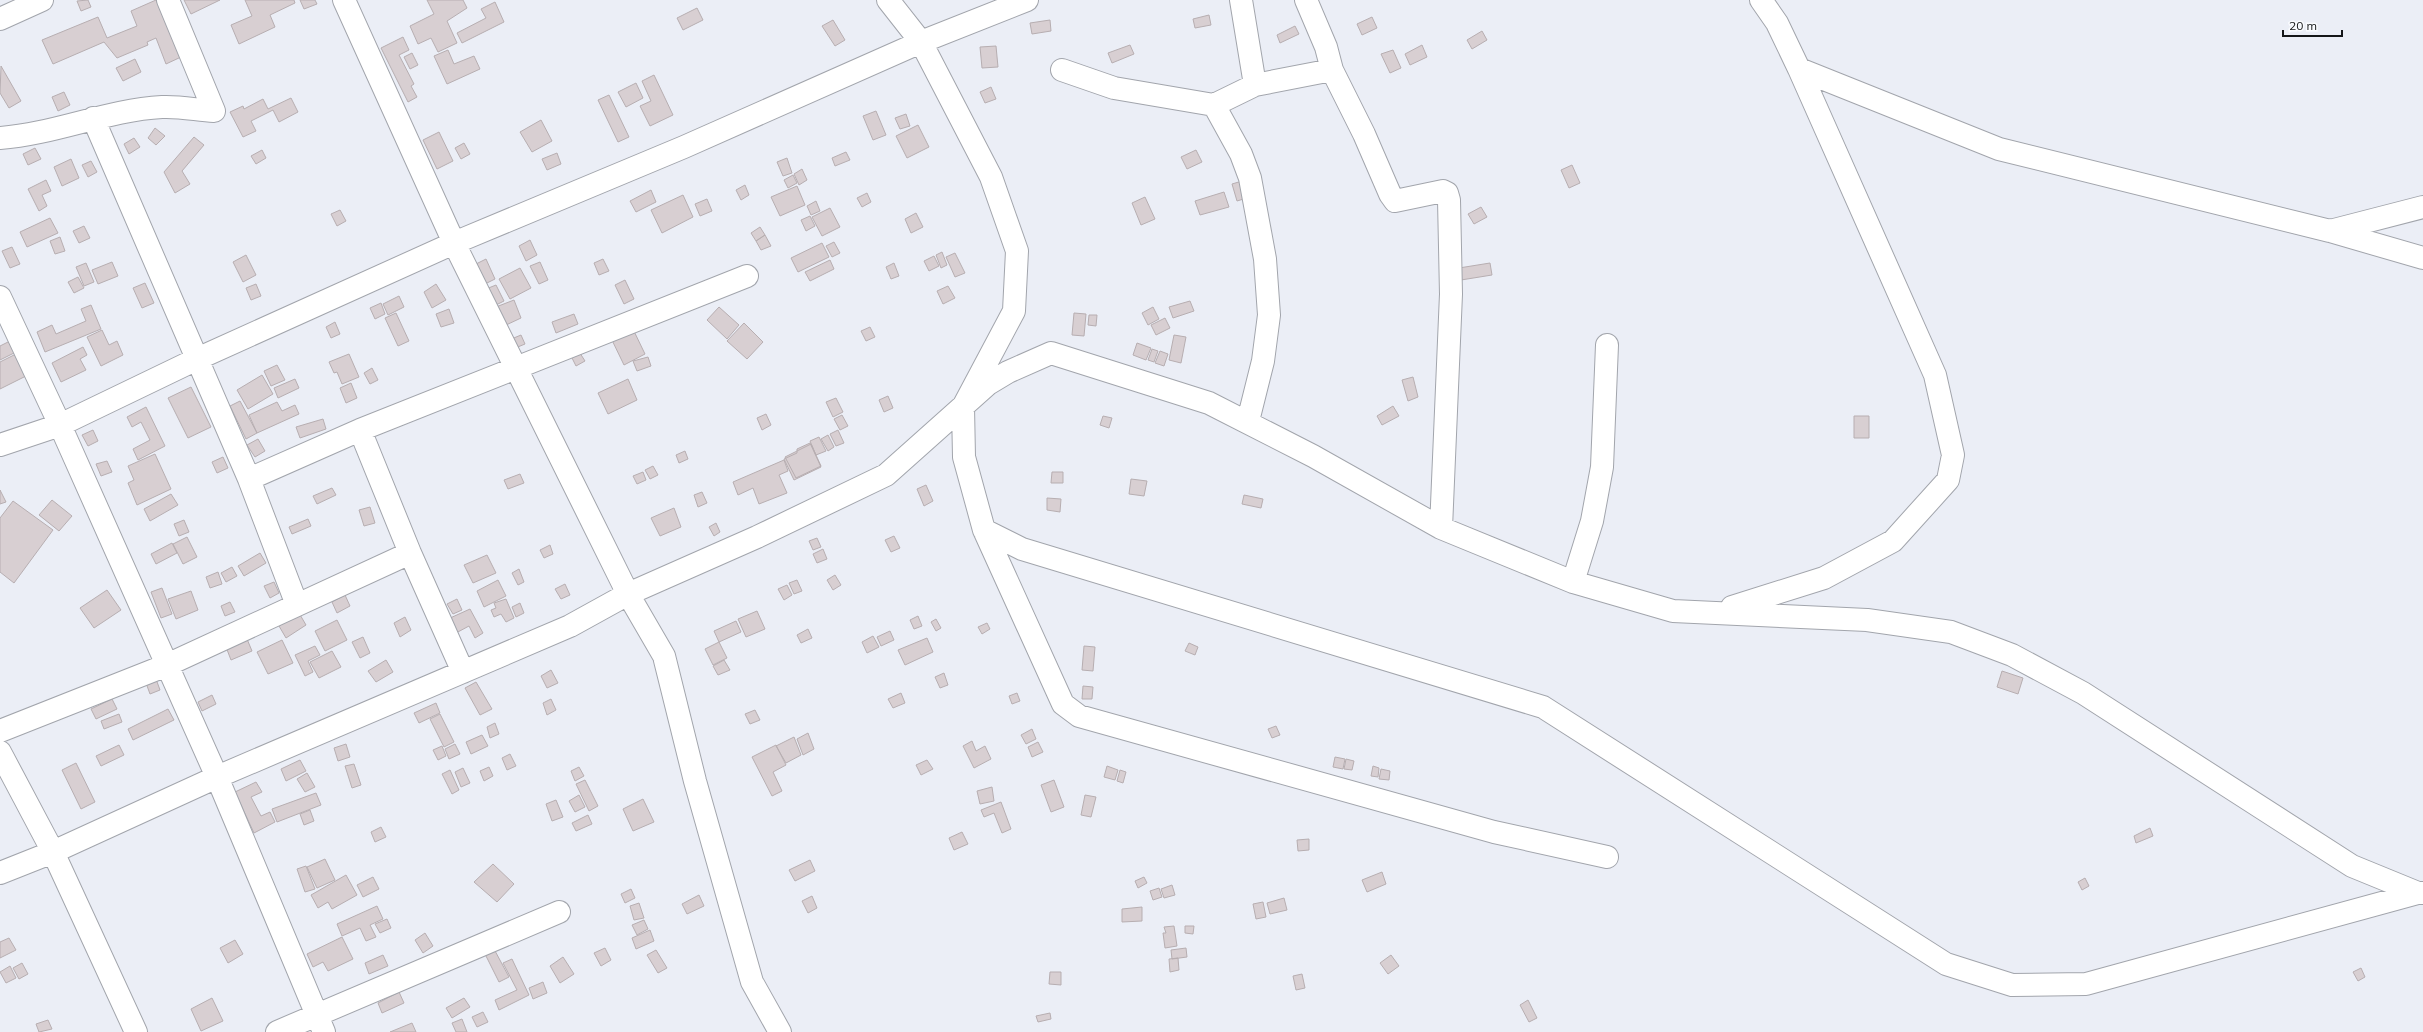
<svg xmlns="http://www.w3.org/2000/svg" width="2423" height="1032" font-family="Mulish,sans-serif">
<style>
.building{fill:#d8cfd2;stroke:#b7aeb1}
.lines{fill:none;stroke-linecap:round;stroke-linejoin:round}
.minor-casing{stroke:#a2a5ac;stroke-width:24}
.minor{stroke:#fff;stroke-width:22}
</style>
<rect width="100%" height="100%" fill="#ebeef6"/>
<!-- building -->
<path class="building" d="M88 0 91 7 81 11 77 1Z
M156 0 181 57 166 64 156 38 147 42 148 45 117 58 104 42 53 64 42 40 98 17 107 38 137 26 131 11Z
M184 0H220L191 14Z
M245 0H294L295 3 270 15 275 27 239 44 231 25 252 16Z
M300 0H315L317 4 304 9Z
M427 0H463L467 8 447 21 457 43 438 52 431 38 418 44 410 26 434 14Z
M495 2 504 22 462 43 457 33 486 18 481 9Z
M697 8 703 20 683 30 677 18Z
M1209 15 1211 25 1195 28 1193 19Z
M1372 17 1377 28 1362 35 1357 24Z
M833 20 845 40 835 46 822 26Z
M1050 20 1051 31 1032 34 1030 23Z
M1295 26 1299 34 1280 43 1277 35Z
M1482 31 1487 40 1472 49 1467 40Z
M403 37 409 50 399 55 414 84 411 86 417 97 408 102 381 48Z
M1130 45 1134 54 1112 63 1108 53Z
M1422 45 1427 57 1410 65 1405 54Z
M996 46 998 67 982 68 980 47Z
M448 50 454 64 474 56 480 69 447 84 434 56Z
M1393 50 1401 68 1390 73 1381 54Z
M412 53 418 65 410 69 404 57Z
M135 59 141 72 123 81 116 68Z
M1 66 21 101 9 108 0 93Z
M654 75 673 115 650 126 640 106 651 101 642 81Z
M636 83 643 98 626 107 618 92Z
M991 87 996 99 985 103 980 92Z
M64 92 70 105 58 111 52 97Z
M609 95 629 137 618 142 598 100Z
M291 98 298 112 279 122 273 110 251 121 256 131 243 137 230 112 243 106 244 109 263 99 268 109Z
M876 111 886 135 873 140 863 116Z
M906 114 910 126 900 129 895 118Z
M541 120 552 141 532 152 520 132Z
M918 125 929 147 907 158 896 136Z
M155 128 165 136 156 145 148 138Z
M439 132 453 161 437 169 423 140Z
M194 137 204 145 182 171 190 184 175 193 164 172Z
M134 138 140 147 129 154 124 144Z
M464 143 470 154 461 159 455 148Z
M35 148 41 159 28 165 23 154Z
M262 150 266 158 256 164 251 156Z
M1196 150 1202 162 1187 169 1181 157Z
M846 152 850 160 835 166 832 158Z
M557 153 561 164 547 170 542 159Z
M787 158 792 173 783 176 777 162Z
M71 159 79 178 62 186 54 167Z
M91 161 97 172 88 177 82 165Z
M1572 165 1580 183 1569 188 1561 170Z
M802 169 807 180 799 185 794 174Z
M793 175 797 183 788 188 784 180Z
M46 180 51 191 42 195 47 206 39 211 28 189Z
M1242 181 1247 198 1237 201 1232 184Z
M745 185 749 195 741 200 736 190Z
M797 186 805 205 780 216 771 197Z
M651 190 656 202 636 212 630 201Z
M1224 192 1229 207 1200 215 1195 201Z
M867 193 871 202 862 207 857 198Z
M683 195 693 217 662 233 651 210Z
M1145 197 1155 219 1141 225 1132 203Z
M707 199 712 211 700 216 695 204Z
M816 201 820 211 811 215 807 206Z
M1481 207 1487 217 1474 224 1468 214Z
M830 208 840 227 822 236 812 217Z
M340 210 346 221 337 226 331 214Z
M916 213 923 227 911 233 905 219Z
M810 216 815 226 806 231 801 220Z
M50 218 58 233 27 247 20 232Z
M84 226 90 238 79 243 73 231Z
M760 227 765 235 756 241 751 233Z
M765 235 771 246 761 250 756 241Z
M60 237 65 251 55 254 50 241Z
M530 240 537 255 526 261 519 246Z
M834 242 840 253 832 257 826 246Z
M822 243 829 257 798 272 791 258Z
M12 247 20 264 10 268 2 251Z
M942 252 947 265 941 268 936 255Z
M955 253 965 273 955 277 946 257Z
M246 255 256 275 243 282 233 262Z
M934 256 939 266 929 271 924 261Z
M486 259 495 279 485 284 476 264Z
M603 259 609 271 599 275 594 263Z
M830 260 834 269 810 281 805 272Z
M112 262 118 276 98 284 92 270Z
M540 262 548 280 539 284 530 266Z
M86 263 94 282 84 286 76 267Z
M894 263 899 276 891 279 886 267Z
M1490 263 1492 275 1461 280 1459 268Z
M520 268 531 288 510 299 499 279Z
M78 277 84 288 74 293 68 282Z
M625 280 634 299 624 304 615 285Z
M145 283 154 303 142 308 133 288Z
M256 284 261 296 251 300 246 288Z
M436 284 446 300 432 308 424 292Z
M496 285 504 301 494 306 486 289Z
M948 286 955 298 943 304 937 291Z
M399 296 404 307 388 315 383 304Z
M514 300 521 318 504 326 496 307Z
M1190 301 1194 311 1173 318 1169 307Z
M381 303 385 314 375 319 370 308Z
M91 305 101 329 45 352 37 332 52 325 56 334 86 321 81 309Z
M719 307 739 325 727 339 707 320Z
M1153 307 1159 319 1148 325 1142 313Z
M449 309 454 323 441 327 436 314Z
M396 313 409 341 398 346 385 318Z
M1074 313 1086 314 1084 336 1072 335Z
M574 314 578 324 556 333 552 322Z
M1089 315H1097L1096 326 1088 325Z
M1165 318 1170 328 1156 335 1151 325Z
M335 322 340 334 331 338 326 327Z
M744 323 763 342 747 359 727 341Z
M631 325 645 354 624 365 610 336Z
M870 327 875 337 866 341 861 331Z
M102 330 109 345 117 341 123 355 101 366 87 337Z
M521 335 525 344 513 349 509 340Z
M1174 335 1186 337 1181 363 1169 360Z
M10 341 16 352 0 360V346Z
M1137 343 1151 348 1146 360 1133 355Z
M83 347 87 355 80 359 86 370 61 382 52 363Z
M1152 349 1158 351 1154 362 1148 360Z
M578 350 585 361 576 366 570 354Z
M1160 351 1168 354 1164 366 1155 363Z
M16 354 26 376 0 389V362Z
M349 354 359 377 342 384 337 372 334 373 329 362Z
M648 357 651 366 637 371 633 361Z
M277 365 285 380 271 386 264 371Z
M372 368 378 380 370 384 364 373Z
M262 375 273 394 248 409 237 390Z
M1413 377 1418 397 1408 401 1402 380Z
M295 379 299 388 278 398 274 388Z
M628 379 637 400 608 414 598 393Z
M351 383 357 398 346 403 340 388Z
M191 387 211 427 188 438 168 398Z
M888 396 893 408 884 412 879 400Z
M836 398 843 412 833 417 826 402Z
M240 401 257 433 246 439 230 406Z
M277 402 282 411 295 405 299 414 257 433 249 415Z
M1393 406 1399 416 1382 425 1377 416Z
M146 407 165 446 138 460 133 449 150 440 141 422 132 427 127 417Z
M766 414 771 425 762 430 757 418Z
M842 415 848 426 840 430 834 419Z
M1103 416 1112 418 1109 428 1100 425Z
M1854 416H1869V438H1854Z
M323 419 326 429 300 438 296 427Z
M93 430 98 441 88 446 82 435Z
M838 430 844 443 836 446 830 434Z
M828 435 834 447 828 451 821 439Z
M819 437 826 451 816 455 810 441Z
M258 439 265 451 255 457 247 445Z
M810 443 821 467 794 480 784 459 797 453V449Z
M811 444 821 466 796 478 785 457Z
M685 451 688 459 679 463 676 455Z
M155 454 171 489 137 505 128 483 134 480 128 466Z
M223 457 228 468 217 473 212 462Z
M784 460 788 471 779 475 787 493 759 504 753 488 738 495 733 482Z
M107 461 112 472 101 476 96 464Z
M653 466 658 475 650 479 645 470Z
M643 472 646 480 637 484 633 476Z
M1052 472H1063V483H1051Z
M520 474 524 483 508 489 504 480Z
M1131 479 1147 481 1144 496 1129 494Z
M926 485 933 501 924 506 917 489Z
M332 488 336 495 317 504 313 496Z
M0 490 6 502 0 504Z
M702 492 707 503 698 507 694 495Z
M171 494 178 505 150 521 144 509Z
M1244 495 1263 499 1261 508 1242 504Z
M1047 498 1061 499 1060 512 1047 510Z
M52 500 72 516 59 531 39 515Z
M13 501 53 530 14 583 0 572V518Z
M370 507 375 523 364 526 359 510Z
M674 508 681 527 660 536 651 518Z
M308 519 311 526 292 534 289 527Z
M184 520 189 532 179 536 174 524Z
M716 523 720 532 714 536 709 527Z
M894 536 900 548 891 552 885 540Z
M187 537 197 557 183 564 173 544Z
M817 538 821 547 813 550 809 541Z
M172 543 177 553 156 564 151 554Z
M550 545 553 554 544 558 540 550Z
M823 549 827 559 817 563 813 554Z
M260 553 266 563 244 576 238 566Z
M487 555 496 573 473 583 464 565Z
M232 567 237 576 226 582 221 573Z
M519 569 524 582 518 585 512 573Z
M218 572 222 584 210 588 206 577Z
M835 575 841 585 833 590 827 580Z
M498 580 506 596 484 607 477 591Z
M797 580 802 591 794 594 789 583Z
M274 582 279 593 270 598 264 586Z
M565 584 570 595 561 599 555 589Z
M787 585 792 595 784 600 778 589Z
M162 588 172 614 161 618 151 592Z
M107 590 121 610 94 628 80 608Z
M191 591 198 610 176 619 168 599Z
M345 595 350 606 337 613 332 602Z
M457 599 462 610 453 614 447 604Z
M506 599 514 618 506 622 501 614 494 617 491 610 496 608 494 603Z
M230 602 235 612 225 616 221 606Z
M520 603 524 613 516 617 512 607Z
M470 609 483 633 475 638 469 626 456 633 448 619Z
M757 611 765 629 746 637 738 619Z
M299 613 306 625 286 638 279 626Z
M918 616 922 626 914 629 910 620Z
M405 617 411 630 400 637 394 623Z
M936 619 941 628 936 631 931 622Z
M337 620 347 640 325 651 315 631Z
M736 621 741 632 719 642 714 631Z
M987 623 990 629 982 634 978 627Z
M808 629 812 638 801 643 797 635Z
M890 631 894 640 881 646 877 637Z
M873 636 879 647 867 653 862 642Z
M363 637 370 653 360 658 352 642Z
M927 638 933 652 905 665 898 650Z
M247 639 252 651 231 660 226 647Z
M282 640 293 663 268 674 257 652Z
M719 642 727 658 713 665 705 649Z
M1189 643 1198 647 1195 655 1185 651Z
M315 646 320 655 308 661 313 672 305 676 295 655Z
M1084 646 1095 647 1093 671 1082 670Z
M332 651 341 667 319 678 310 662Z
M386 660 393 672 376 682 368 671Z
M724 660 730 670 718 675 713 666Z
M551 670 558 683 547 688 541 676Z
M2002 671 2023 678 2018 694 1997 687Z
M944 673 948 685 940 688 935 677Z
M156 679 160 690 150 694 146 683Z
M476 682 492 709 480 715 465 688Z
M1083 686 1093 687 1092 699H1082Z
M901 693 905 703 893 708 888 699Z
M1017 693 1020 701 1012 704 1009 696Z
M212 695 216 704 202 711 198 702Z
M112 699 117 709 96 719 91 709Z
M551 699 556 710 547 715 543 703Z
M436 703 440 713 419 723 414 713Z
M168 709 174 720 133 740 128 729Z
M755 710 760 720 750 724 745 714Z
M119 714 122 722 104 729 101 721Z
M440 714 454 742 444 747 430 719Z
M495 723 499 734 490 738 487 727Z
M1276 726 1280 735 1272 738 1268 729Z
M1032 729 1036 739 1026 744 1021 735Z
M808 733 814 749 803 755 797 739Z
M482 735 488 746 471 754 466 742Z
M794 737 801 755 786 763 776 746Z
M972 741 976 751 985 746 991 759 974 768 963 746Z
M1038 742 1043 752 1032 757 1028 747Z
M346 744 350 757 338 761 334 748Z
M455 744 460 754 449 759 445 749Z
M119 745 124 755 101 766 96 756Z
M776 745 786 765 773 772 782 791 772 796 752 757Z
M442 746 446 756 438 760 433 750Z
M510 754 516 766 507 770 502 758Z
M1335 757 1345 759 1343 769 1333 767Z
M1346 759 1354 761 1352 770 1344 769Z
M300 760 306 771 286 781 281 769Z
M927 760 933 769 921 775 916 765Z
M76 763 95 802 81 809 62 770Z
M354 764 361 785 352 788 345 766Z
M1107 766 1118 770 1115 780 1104 777Z
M1373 766 1379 768 1378 777 1371 776Z
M489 767 493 776 484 781 480 771Z
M579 767 584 776 575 781 571 771Z
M463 768 470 783 461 787 455 772Z
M1381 769 1390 771 1389 780 1379 779Z
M450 770 459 790 452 794 442 774Z
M1120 770 1126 772 1123 783 1117 781Z
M307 773 315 787 305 792 297 779Z
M585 780 598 806 589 811 576 784Z
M1054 780 1064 807 1051 812 1041 785Z
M256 782 262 792 251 797 261 816 270 812 275 822 254 833 235 792Z
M992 787 994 801 980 804 977 791Z
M316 793 321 805 277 822 272 809Z
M579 795 585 807 575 812 569 801Z
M1085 795 1096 797 1091 817 1081 815Z
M643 799 654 822 633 831 623 809Z
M556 800 563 817 552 821 546 804Z
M1001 802 1011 829 1002 833 994 813 984 817 981 810Z
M310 810 314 821 304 825 300 814Z
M588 815 592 824 576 831 572 823Z
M381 827 386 837 375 842 371 832Z
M2150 828 2153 836 2136 843 2134 836Z
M962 832 968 844 954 850 949 838Z
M1309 839V850L1298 851 1297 840Z
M325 859 335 880 317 888 307 867Z
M810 860 815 871 795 881 789 870Z
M493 864 514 884 497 902 474 882Z
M306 866 315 889 305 892 297 869Z
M1382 872 1386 884 1367 892 1362 880Z
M346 875 357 895 332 909 328 902 318 908 311 895Z
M373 877 379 889 363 897 357 885Z
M1144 877 1147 883 1138 888 1135 881Z
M2085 878 2089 886 2082 890 2078 882Z
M1172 885 1175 895 1164 898 1161 889Z
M1159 888 1162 897 1153 900 1150 891Z
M631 889 635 898 625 903 621 894Z
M699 895 704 906 687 914 682 904Z
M812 896 817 908 808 913 802 901Z
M1284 898 1287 910 1270 914 1267 903Z
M1263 902 1266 917 1256 919 1253 904Z
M639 903 644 918 634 920 630 906Z
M377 906 383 919 370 925 376 937 366 941 360 928 342 936 337 924Z
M1142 907V921L1122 922V909Z
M387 919 391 928 380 933 375 924Z
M644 920 648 929 637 935 632 925Z
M1174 926 1177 946 1165 948 1163 933H1166L1164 927Z
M1185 926H1194L1193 934 1185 933Z
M650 930 654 941 636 949 632 938Z
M425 933 433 946 423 953 415 940Z
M342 937 353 959 328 971 323 962 313 967 307 954Z
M9 938 16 950 0 958V942Z
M235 940 243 954 228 963 220 948Z
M605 948 611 960 601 966 594 953Z
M1186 948 1187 957 1172 959 1171 950Z
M494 949 509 977 499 982 485 954Z
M656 950 667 968 658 973 647 955Z
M383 955 388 966 369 974 365 963Z
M1391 955 1399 966 1388 974 1380 963Z
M563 957 574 974 560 983 550 966Z
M1178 958 1179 970 1170 972 1169 959Z
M512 959 529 995 499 1010 495 1000 517 990 503 963Z
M22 963 28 974 19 979 13 968Z
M10 966 16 978 6 983 0 972Z
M2361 968 2365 977 2358 981 2353 972Z
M1050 972H1061V985L1049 984Z
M1302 974 1305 988 1296 990 1293 976Z
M543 982 547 993 533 999 529 988Z
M399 992 404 1003 382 1013 378 1003Z
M212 998 223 1021 201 1031 191 1009Z
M464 998 470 1007 452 1018 446 1008Z
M1528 1000 1537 1018 1529 1022 1520 1005Z
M483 1012 488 1022 477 1027 472 1017Z
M1050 1013 1051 1019 1038 1022 1036 1016Z
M462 1019 467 1032H456L452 1023Z
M48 1020 52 1029 39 1032 36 1024Z
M412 1023 416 1032H390Z"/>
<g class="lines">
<defs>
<path id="minor" d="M344 0 454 243 628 594 664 656 695 781 752 982 780 1032
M888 0 921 42 991 177 1017 251 1014 311 963 407 964 457 984 530 1063 704 1079 716 1494 832 1607 857
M1241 0 1255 85
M1306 0 1326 47 1332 70 1364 134 1390 194 1395 201 1443 191 1447 193 1449 200 1451 294 1441 528
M0 19 42 0
M1799 69 1999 149 2330 231 2423 258
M1062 70 1114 88 1214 105 1255 85 1332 70
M1214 105 1241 154 1250 178 1265 259 1269 315 1263 361 1248 421
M93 118 249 479 297 605
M0 138C55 134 107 110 162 107 179 106 197 110 214 111L168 0
M2330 231 2423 207
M0 297 60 425 217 777 324 1032
M360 430 410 553 463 672
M0 445 60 425 197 359 454 243 684 147 921 42 1027 0
M249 479 360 430 747 276
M984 530 1022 549 1543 707 1946 964 2012 985 2086 984 2418 893
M1573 582 1592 521 1602 467 1607 345
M1732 607 1824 578 1893 541 1948 480 1953 455 1935 375 1799 69 1777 23 1761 0
M0 731 167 665 410 553
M0 752 53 852 136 1032
M0 873 53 852 217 777 570 626 628 594 757 537 886 475 988 384 1008 372 1051 353 1209 403 1313 456 1441 528 1573 582 1673 611 1867 620 1951 632 2012 655 2083 693 2352 866 2418 893H2423
M277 1032 559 912"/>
</defs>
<!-- minor casing -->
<use href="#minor" class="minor-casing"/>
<!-- minor -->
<use href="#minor" class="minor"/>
</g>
<!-- scale -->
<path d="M2283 30v6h59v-6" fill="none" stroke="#141618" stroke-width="2"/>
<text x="2289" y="30" font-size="12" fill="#141618" stroke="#fafcff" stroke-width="3" paint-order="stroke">20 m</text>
</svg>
